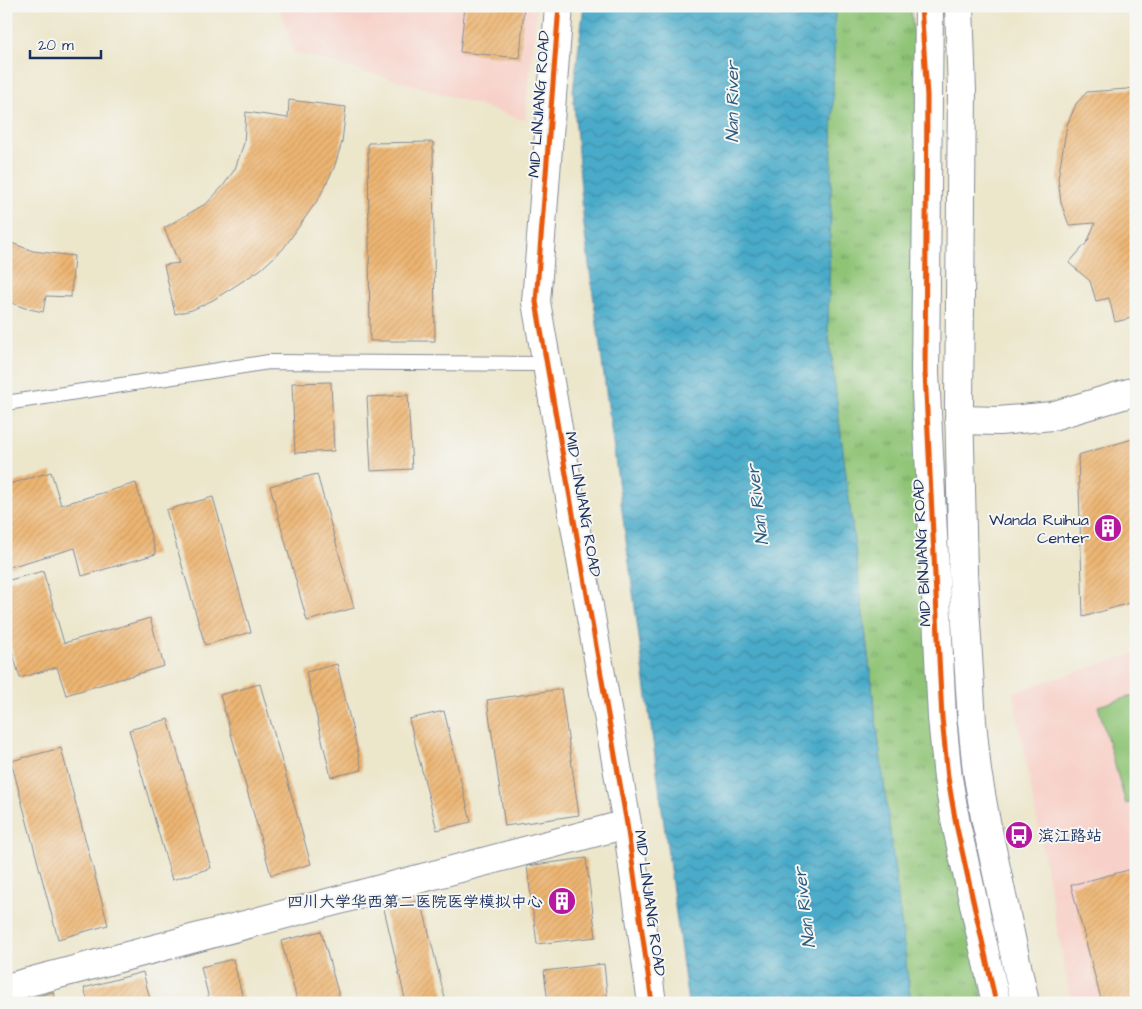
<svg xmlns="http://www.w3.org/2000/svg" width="1142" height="1009" font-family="'Architects Daughter','LXGW WenKai TC',sans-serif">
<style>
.built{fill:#f7d1c9}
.park{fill:url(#park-tufts);stroke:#557a6a}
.garden{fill:#8fc476;stroke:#557a6a}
.water{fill:url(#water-waves);stroke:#326d94}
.building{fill:url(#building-hatch)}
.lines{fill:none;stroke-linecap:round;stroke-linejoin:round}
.service-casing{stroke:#848a94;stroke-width:16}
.minor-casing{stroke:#848a94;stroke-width:30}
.secondary-casing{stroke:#848a94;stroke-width:30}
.service{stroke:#fff;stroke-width:14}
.minor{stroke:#fff;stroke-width:28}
.secondary{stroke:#fff;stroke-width:28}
.cycleway-casing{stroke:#f6f6f2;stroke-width:8}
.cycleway{stroke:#e8590c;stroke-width:5}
.labels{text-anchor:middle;stroke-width:4;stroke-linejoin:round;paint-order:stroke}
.street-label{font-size:16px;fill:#1b2f5e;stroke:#f6f6f2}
.poi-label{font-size:16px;fill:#1b2f5e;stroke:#f6f6f2;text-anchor:end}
.water-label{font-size:18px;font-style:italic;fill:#2b5a83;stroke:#f6f6f2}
</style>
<defs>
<pattern id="park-tufts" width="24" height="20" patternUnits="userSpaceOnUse" patternTransform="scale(1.25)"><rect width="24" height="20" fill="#8fc476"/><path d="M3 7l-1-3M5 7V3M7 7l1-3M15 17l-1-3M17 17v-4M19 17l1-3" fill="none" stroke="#74a064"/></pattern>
<pattern id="water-waves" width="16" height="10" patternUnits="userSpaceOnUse" patternTransform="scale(1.25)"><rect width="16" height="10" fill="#4aabc9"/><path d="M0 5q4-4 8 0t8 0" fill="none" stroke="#3d8ca6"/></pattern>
<pattern id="building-hatch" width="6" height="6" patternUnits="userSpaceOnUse" patternTransform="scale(1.25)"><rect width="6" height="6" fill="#edb572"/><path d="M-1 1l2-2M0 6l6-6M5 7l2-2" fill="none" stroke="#cb9c65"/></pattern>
</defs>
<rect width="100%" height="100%" fill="#f6f6f2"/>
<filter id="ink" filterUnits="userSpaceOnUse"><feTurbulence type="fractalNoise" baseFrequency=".02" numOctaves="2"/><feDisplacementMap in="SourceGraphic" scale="10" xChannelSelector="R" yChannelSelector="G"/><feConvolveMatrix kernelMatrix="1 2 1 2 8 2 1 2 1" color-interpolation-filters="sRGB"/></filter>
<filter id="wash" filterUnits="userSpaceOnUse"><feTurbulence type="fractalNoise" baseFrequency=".0096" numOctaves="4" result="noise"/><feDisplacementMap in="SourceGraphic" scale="20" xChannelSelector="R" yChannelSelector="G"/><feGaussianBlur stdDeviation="1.12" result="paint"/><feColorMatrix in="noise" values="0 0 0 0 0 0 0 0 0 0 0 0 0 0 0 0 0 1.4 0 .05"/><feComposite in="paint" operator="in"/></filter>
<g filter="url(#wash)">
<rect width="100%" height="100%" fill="#ece6cb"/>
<!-- built -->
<path class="built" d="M279 6H537L525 120 414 85 293 52Z
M1136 653V1003H1071L1013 692Z"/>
<!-- park -->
<path class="park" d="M835 6H911L917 75 918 425 983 1003H911L828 330Z"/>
<!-- garden -->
<path class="garden" d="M1136 695V801L1126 804 1098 706Z"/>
<!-- water -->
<path class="water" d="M584 6H835L828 330 911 1003H688L584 227 573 91Z"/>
<g id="blocks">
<!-- building -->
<path class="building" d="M465 6H524L520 58 460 52Z
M1136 87V317L1115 322 1109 298 1096 301 1090 281 1069 263 1088 241 1095 223 1069 225 1061 203 1058 178 1067 125 1076 104 1087 92 1127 89Z
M289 100 346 107 342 142 334 168 319 198 283 249 260 270 213 300 192 310 175 314 164 265 179 263 164 228 207 203 223 186 235 169 244 143 246 112 288 118Z
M433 142 435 341H370L368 143Z
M6 241 33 251 74 256 71 297 46 296 43 312 25 308 6 301Z
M331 382 334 451 295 453 292 383Z
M408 395 412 469 371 471 367 397Z
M1136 438V601L1083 617 1078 455Z
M51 472 61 505 136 483 156 554 82 576 75 548 6 568V485Z
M317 474 354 608 307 621 270 486Z
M213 497 251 632 205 645 166 510Z
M43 571 64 643 150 618 164 666 66 695 57 667 20 678 6 631V581Z
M337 664 362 770 331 777 306 672Z
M260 684 311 864 271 875 220 695Z
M561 689 579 815 505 826 487 700Z
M444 711 471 822 437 830 409 719Z
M168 719 211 868 172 880 129 730Z
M61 748 108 925 58 939 11 761Z
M586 858 596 937 537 944 527 866Z
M1136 868V1003H1102L1071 885Z
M421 900 446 1003H406L384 909Z
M321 931 341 1003H298L281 941Z
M233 959 244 1003H210L201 967Z
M604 964 608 1003H548L544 971Z
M143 972 151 1003H88L84 988Z
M53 992 56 1003H18V1002Z"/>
</g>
</g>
<g filter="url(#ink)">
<use href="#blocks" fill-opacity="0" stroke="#848a94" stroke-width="1"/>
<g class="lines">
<defs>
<path id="service" d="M6 403 269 362 546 364"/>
<path id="minor" d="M559 6 536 302 627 824 652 1003
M959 420 999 421 1052 416 1136 391
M6 988 627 824"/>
<path id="secondary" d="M929 6 925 372 942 718 948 778 956 824 996 1003
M959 6 962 92 959 404 963 573 972 722 977 771 985 817 1025 1003"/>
</defs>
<!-- service casing -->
<use href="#service" class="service-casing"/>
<!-- minor casing -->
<use href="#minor" class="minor-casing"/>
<!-- secondary casing -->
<use href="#secondary" class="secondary-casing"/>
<!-- service -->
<use href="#service" class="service"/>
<!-- minor -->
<use href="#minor" class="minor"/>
<!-- secondary -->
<use href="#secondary" class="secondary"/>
<defs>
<path id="cycleway" d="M559 6 536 302 627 824 652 1003
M921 6 927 96 925 372 942 718 948 778 956 824 996 1003"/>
</defs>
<!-- cycleway casing -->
<use href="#cycleway" class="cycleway-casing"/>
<!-- cycleway -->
<use href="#cycleway" class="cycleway"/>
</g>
</g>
<!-- icons -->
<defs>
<symbol id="building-disc" viewBox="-11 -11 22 22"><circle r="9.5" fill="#b5179e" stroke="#f6f6f2"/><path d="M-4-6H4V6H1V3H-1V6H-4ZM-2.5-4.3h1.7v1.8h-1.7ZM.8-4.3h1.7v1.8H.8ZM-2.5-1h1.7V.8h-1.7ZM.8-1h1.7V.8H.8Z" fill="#fff"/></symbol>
<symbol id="bus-disc" viewBox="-11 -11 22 22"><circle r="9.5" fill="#b5179e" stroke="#f6f6f2"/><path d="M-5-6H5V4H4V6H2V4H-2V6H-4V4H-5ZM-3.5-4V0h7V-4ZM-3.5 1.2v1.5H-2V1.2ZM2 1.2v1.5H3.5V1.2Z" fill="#fff"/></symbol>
</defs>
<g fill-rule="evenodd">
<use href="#building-disc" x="1092" y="512" width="32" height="32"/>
<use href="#bus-disc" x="1003" y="819" width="32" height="32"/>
<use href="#building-disc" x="546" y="885" width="32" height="32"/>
</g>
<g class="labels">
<!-- street labels -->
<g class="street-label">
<text transform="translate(538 104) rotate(-86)" y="6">MID LINJIANG ROAD</text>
<text transform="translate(584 504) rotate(80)" y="6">MID LINJIANG ROAD</text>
<text transform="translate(921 553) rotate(-93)" y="6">MID BINJIANG ROAD</text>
<text transform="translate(651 903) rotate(82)" y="6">MID LINJIANG ROAD</text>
</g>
<!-- poi labels -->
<g class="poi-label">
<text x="1089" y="525">Wanda Ruihua<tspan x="1089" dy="18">Center</tspan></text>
<text x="1038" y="841" text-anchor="start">滨江路站</text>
<text x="543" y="907">四川大学华西第二医院医学模拟中心</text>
</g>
<!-- water labels -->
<g class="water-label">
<text transform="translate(732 102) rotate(-90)" y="6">Nan River</text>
<text transform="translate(757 505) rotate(-97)" y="6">Nan River</text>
<text transform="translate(804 908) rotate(-97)" y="6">Nan River</text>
</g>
</g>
<!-- margin -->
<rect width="1142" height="1009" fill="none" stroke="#f6f6f2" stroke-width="25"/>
<!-- scale -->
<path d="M30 50v8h71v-8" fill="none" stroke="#1b2f5e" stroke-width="2.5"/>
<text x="38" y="50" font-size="15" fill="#1b2f5e" stroke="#f6f6f2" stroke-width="4" paint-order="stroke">20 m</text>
</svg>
